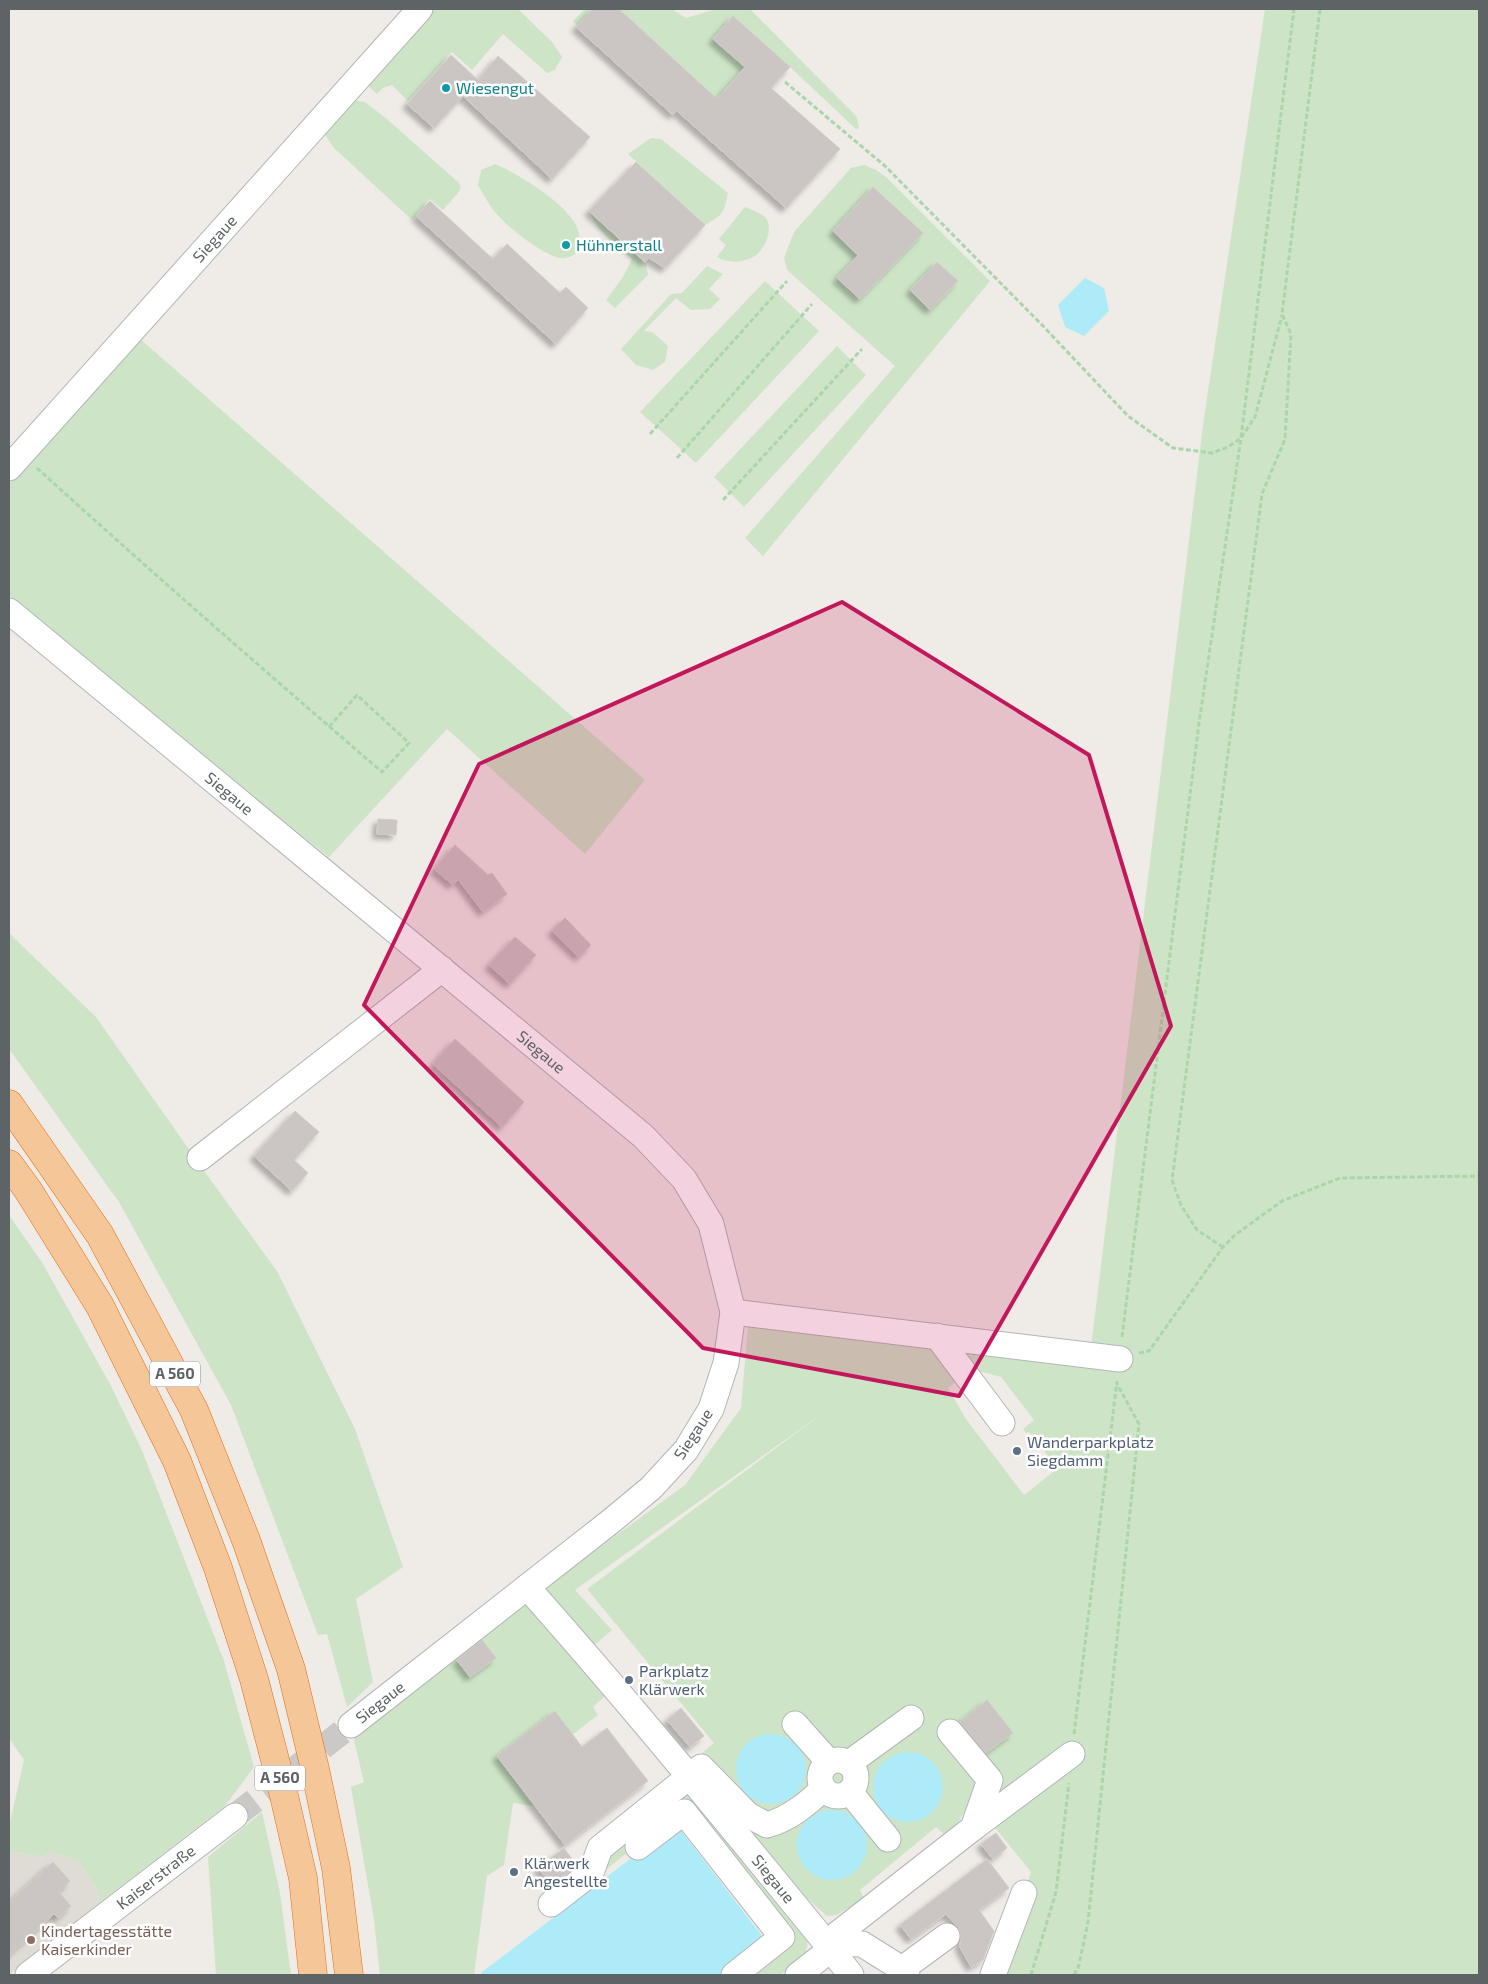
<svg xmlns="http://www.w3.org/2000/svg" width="1488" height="1984" font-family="'Exo 2',sans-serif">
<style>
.education{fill:#dfdbd5}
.green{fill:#cde5c6;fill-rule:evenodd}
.water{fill:#adebf9}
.building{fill:#cbc6c3;stroke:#d4ccc6;filter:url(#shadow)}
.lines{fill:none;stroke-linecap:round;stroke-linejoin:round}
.minor-tunnel{stroke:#cbc9c7;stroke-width:25;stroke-dasharray:25 12;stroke-linecap:butt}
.minor-casing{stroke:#b2b6b8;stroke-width:27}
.highway-casing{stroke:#e56d11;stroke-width:29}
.path{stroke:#aad6aa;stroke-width:3;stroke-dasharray:5 2.5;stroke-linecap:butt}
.minor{stroke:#fff;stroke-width:25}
.highway{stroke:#f5c698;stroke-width:28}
.marked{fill:#c2185b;fill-opacity:0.2;stroke:#c2185b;stroke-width:4;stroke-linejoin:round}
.culture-dot{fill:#0f9aa8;stroke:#fff;stroke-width:2}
.service-dot{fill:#5c6f8a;stroke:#fff;stroke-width:2}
.education-dot{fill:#8d6e63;stroke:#fff;stroke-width:2}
.labels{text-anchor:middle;stroke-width:5;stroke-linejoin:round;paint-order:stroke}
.shield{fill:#fff;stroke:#8e9294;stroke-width:1}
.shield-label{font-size:15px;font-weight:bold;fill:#5e6466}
.culture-label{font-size:16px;fill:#0d838f;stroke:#fff;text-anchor:start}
.street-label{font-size:16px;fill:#5e6466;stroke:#fff}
.service-label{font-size:16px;fill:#4e5e75;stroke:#fff;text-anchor:start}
.education-label{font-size:16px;fill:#785e54;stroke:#fff;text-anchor:start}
</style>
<defs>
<filter id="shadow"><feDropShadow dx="-4.5" dy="4.5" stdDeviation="2.5" flood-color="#0004"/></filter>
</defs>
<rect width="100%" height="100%" fill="#efebe7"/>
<!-- education -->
<path class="education" d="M9 1851 43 1857 50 1852 77 1860 99 1892 98 1904 9 1975Z"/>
<!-- green -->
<path class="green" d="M432 9H518L552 42 562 57 555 70 547 73 503 34 472 70 452 52 408 101 392 85 383 88 377 94 365 83Z
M585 9H593L578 26 573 21Z
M619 9H672L686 18 716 9H750L857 117 859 128 856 129 790 67 733 16 713 39 745 67 696 122 701 84Z
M1265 9H1479V1975H995L1031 1872 993 1825 995 1802 971 1800 949 1839 936 1827 860 1890 864 1898 837 1915 827 1916 803 1895 711 1786 699 1756 714 1743 587 1589 827 1410 575 1590 612 1630 592 1647 601 1691 605 1696 593 1707 598 1715 572 1735 555 1712 497 1756 535 1806 513 1803 504 1865 487 1876 474 1975H380L374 1920 351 1787 364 1782 353 1736 376 1711 685 1485 741 1408 749 1314 1090 1356 1203 425ZM983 1372 1001 1377 1034 1420 1023 1429 1026 1433 1029 1432 1058 1468 1024 1495 966 1419 948 1388 965 1375Z
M351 100 365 102 388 120 458 182 461 187 458 193 443 210 430 199 412 220 333 147 324 133Z
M651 138 661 139 728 193C724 213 723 215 705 225L628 154Z
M495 164C520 175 556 197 573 220 579 227 580 240 581 249 575 255 569 259 560 258 542 255 506 226 495 212 488 204 484 194 478 185L481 170Z
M864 165 876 170 886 177 990 281 763 556 745 538 895 366 787 270 784 258 794 232 851 168Z
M745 207C751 210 762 213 766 218 774 230 764 253 751 258 740 263 727 263 717 257L726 245 719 239Z
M591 214 646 264 648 275 615 308 606 300 623 277 632 259C616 245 598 233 591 214Z
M707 266 723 274 709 289 720 299 710 309 691 310 676 298 644 331 652 332 668 346 665 362 653 370 636 365 621 349 671 294 682 293Z
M765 281 819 331 696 463 640 412Z
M139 338 645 780 585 854 447 729 329 857 151 715 9 596V484Z
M837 346 866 375 744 507 714 477Z
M9 933 96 1017 202 1168 277 1271 355 1429 403 1567 356 1599 373 1682 347 1707 327 1634 318 1635 231 1405 119 1202 9 1049Z
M9 1215 43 1264 110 1384 141 1448 224 1661 254 1767 225 1806 98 1904 99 1892 77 1860 50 1852 43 1857 9 1851V1827L24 1760 9 1738Z
M683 1793 690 1794 808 1940 805 1956 780 1975H753L757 1974 793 1943 685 1808 599 1875 620 1838Z
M262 1812 280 1893 291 1975H216L208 1857Z"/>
<!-- water -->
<path class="water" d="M1085 278 1104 288 1109 311 1084 336 1065 327 1058 305Z
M736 1769a35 35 0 1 1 70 0a35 35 0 1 1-70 0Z
M873 1787a35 35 0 1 1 70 0a35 35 0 1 1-70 0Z
M797 1845a35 35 0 1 1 70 0a35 35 0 1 1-70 0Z
M676 1824 765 1940 719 1975H483L481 1973Z"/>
<!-- building -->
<path class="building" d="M593 9H619L717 99 745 67 713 39 733 16 790 67 771 88 840 149 786 208 677 111 673 115 576 27Z
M451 55 478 80 498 56 590 137 552 179 463 96 434 128 407 104Z
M636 162 705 225 665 268 649 258 645 262 589 211Z
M873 187 923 233 860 299 837 278 858 255 833 231Z
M430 201 493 259 507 244 560 293 566 287 588 308 556 344 416 216Z
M937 262 958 281 930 310 910 290Z
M378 819 397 820 396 835 377 834Z
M455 845 488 875 492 873 507 894 483 912 458 879 453 885 434 869Z
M565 918 591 945 579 957 552 931Z
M515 937 536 955 510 984 489 965Z
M455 1039 524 1102 502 1127 433 1064Z
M295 1111 319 1132 294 1160 308 1173 292 1191 254 1156Z
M482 1640 496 1658 470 1677 457 1660Z
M987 1700 1013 1733 986 1753 960 1722Z
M681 1708 704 1736 690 1747 667 1720Z
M555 1711 582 1747 607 1728 648 1781 565 1845 497 1756Z
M996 1833 1007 1848 993 1859 981 1844Z
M564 1848 577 1866 552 1885 538 1868Z
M987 1859 1009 1888 979 1910 994 1931 983 1960 971 1967 960 1947 961 1935 959 1928 946 1914 911 1939 900 1925Z
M53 1862 70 1881 59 1892 71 1906 58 1918 54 1914 9 1955V1902Z"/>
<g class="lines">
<!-- minor-tunnel -->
<path class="minor-tunnel" d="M235 1816 351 1725"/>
<defs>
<g id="minor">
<path id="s1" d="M9 468 420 9"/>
<path id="s2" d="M9 611 643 1136 684 1179 711 1224 733 1312 726 1363 711 1409 686 1450 651 1488 610 1522 351 1725"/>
<path d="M200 1158 442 969"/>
<path d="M733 1312 1120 1359"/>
<path d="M937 1336 1002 1423"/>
<path id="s3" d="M527 1587C630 1703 728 1823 826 1943L973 1828 990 1780 950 1732"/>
<path d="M795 1724 829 1762"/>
<circle cx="838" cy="1778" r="18"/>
<path d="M849 1763 911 1718"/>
<path d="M850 1792 888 1839"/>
<path d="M973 1828 1072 1754"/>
<path d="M638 1847 684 1812 782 1937 734 1975"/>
<path d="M551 1904 591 1873 600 1848 701 1767 748 1815 767 1825C789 1819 807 1804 823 1789"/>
<path d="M826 1943 862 1944 902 1969 907 1975"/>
<path d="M826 1943 851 1975"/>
<path d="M902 1969 947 1936"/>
<path id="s4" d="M28 1975 235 1816"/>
<path d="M798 1975 830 1950"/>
<path d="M993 1975 1024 1893"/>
</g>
<path id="highway" d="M9 1104 100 1235 194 1410 246 1540 291 1669 315 1769 336 1868 349 1975
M9 1164 28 1190 100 1306 177 1461 218 1568 254 1679 282 1787 303 1878 313 1975"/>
</defs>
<!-- minor casing -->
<use href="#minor" class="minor-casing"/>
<!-- highway casing -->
<use href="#highway" class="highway-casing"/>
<!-- path -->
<path class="path" d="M785 82 885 166 1043 326 1128 416 1173 448 1212 453 1228 447 1241 438 1255 417 1282 315
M650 434 787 281
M677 458 812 304
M37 468C150 571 266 672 382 772L409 743 357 695 329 727
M723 500 862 349
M1223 1247 1197 1230 1181 1205 1172 1180 1262 494 1285 439 1291 334 1282 314 1320 9
M1122 1337 1199 723 1241 438 1294 9
M1139 1353 1149 1351 1223 1247 1235 1235 1282 1201 1340 1178 1479 1176
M1074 1734 1117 1381
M1031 1975 1056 1892 1069 1783
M1074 1975 1079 1965 1088 1922 1139 1424 1117 1384"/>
<!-- minor -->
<use href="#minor" class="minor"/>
<!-- highway -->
<use href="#highway" class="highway"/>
</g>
<!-- marked area -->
<path class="marked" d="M842 602 1089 755 1171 1026 959 1396 703 1348 364 1005 479 764Z"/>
<!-- markers -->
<g class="culture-dot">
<circle cx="446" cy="88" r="5"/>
<circle cx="566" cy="245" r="5"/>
</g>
<g class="service-dot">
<circle cx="1017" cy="1451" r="5"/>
<circle cx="629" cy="1680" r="5"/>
<circle cx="514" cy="1872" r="5"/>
</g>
<circle class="education-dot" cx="31" cy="1940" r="5"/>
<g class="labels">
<!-- shield labels -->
<g class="shield">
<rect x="150" y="1361.5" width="50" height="25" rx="4"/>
<rect x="255" y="1765.5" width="50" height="25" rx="4"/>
</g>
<g class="shield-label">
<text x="175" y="1379">A 560</text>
<text x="280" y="1783">A 560</text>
</g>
<!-- culture labels -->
<g class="culture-label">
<text x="456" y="94">Wiesengut</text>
<text x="576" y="251">Hühnerstall</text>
</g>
<!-- street labels -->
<g class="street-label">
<text dy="6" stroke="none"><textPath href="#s1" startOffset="308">Siegaue</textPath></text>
<text dy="6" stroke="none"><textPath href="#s2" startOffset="286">Siegaue</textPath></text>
<text dy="6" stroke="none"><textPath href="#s2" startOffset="691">Siegaue</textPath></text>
<text transform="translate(693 1434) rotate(-57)" y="6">Siegaue</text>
<text transform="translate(380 1702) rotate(-38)" y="6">Siegaue</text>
<text dy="6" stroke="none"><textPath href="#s4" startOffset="161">Kaiserstraße</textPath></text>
<text dy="6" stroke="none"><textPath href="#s3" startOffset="382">Siegaue</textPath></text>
</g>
<!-- service labels -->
<g class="service-label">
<text x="1027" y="1448">Wanderparkplatz<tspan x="1027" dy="18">Siegdamm</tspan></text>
<text x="639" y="1677">Parkplatz<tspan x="639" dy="18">Klärwerk</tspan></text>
<text x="524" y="1869">Klärwerk<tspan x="524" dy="18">Angestellte</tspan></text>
</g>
<!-- education labels -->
<g class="education-label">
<text x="41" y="1937">Kindertagesstätte<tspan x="41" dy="18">Kaiserkinder</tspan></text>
</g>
</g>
<!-- border -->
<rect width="1488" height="1984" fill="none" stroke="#5e6466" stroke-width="20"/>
</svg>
